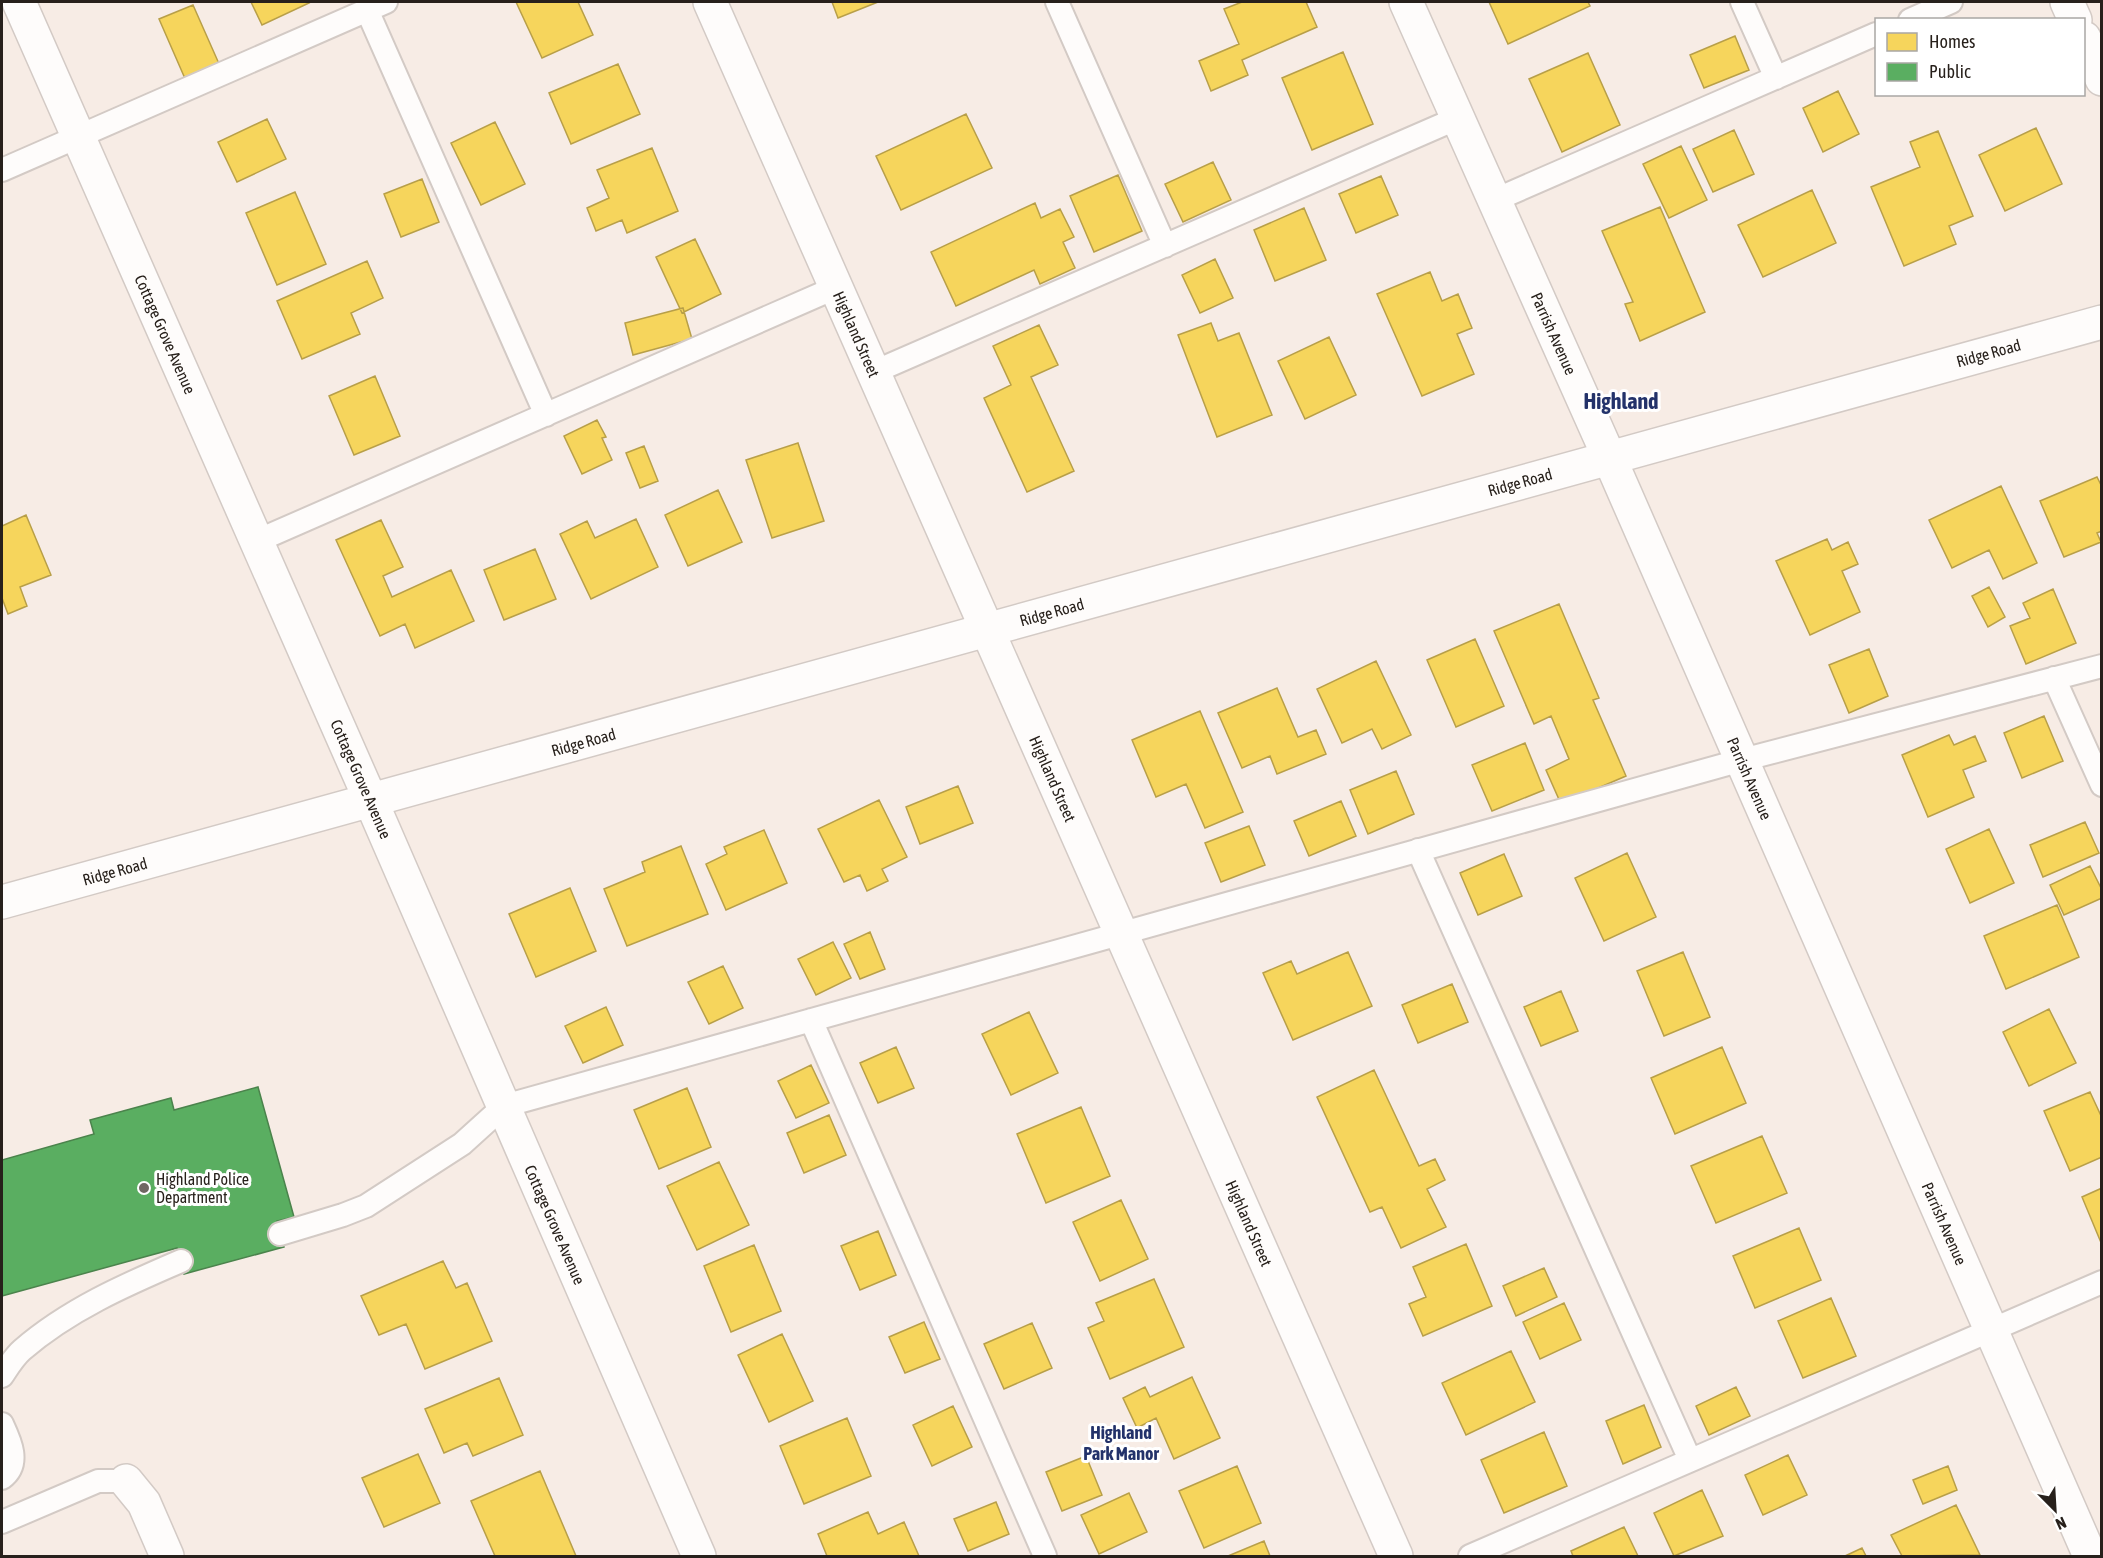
<svg xmlns="http://www.w3.org/2000/svg" width="2103" height="1558" font-family="'Asap Condensed',sans-serif">
<style>
.homes{fill:#f6d55c;stroke:#b89f48;stroke-width:1.5}
.public{fill:#5aae61;stroke:#4b834c;stroke-width:1.5}
.lines{fill:none;stroke-linecap:round;stroke-linejoin:round}
.service-casing{stroke:#d3cac5;stroke-width:26}
.minor-casing{stroke:#d3cac5;stroke-width:36}
.primary-casing{stroke:#d3cac5;stroke-width:36}
.service{stroke:#fefcfb;stroke-width:22}
.minor{stroke:#fefcfb;stroke-width:33}
.primary{stroke:#fefcfb;stroke-width:33}
.poi-dot{fill:#706762;stroke:#fff;stroke-width:2}
.labels{text-anchor:middle;stroke-width:6;stroke-linejoin:round;paint-order:stroke}
.street-label{font-size:16px;fill:#27201b;stroke:#fff}
.poi-label{font-size:16px;fill:#27201b;stroke:#fff;text-anchor:start}
.neighbourhood-label{font-size:18px;font-weight:bold;fill:#23326a;stroke:#fff}
.district-label{font-size:22px;font-weight:bold;fill:#23326a;stroke:#fff}
</style>
<rect width="100%" height="100%" fill="#f7ece5"/>
<!-- homes -->
<path class="homes" d="M251 2H308L309 3 262 25Z
M516 2H578L593 35 542 58Z
M832 2H878L838 18Z
M1242 2H1306L1317 27 1242 60 1248 75 1211 91 1199 61 1239 44 1224 9Z
M1489 2H1588L1590 6 1508 44Z
M193 5 224 75 190 90 159 19Z
M1735 36 1749 70 1704 88 1690 55Z
M1343 52 1373 124 1312 150 1282 78Z
M1588 53 1620 125 1562 152 1529 79Z
M618 64 640 114 571 144 549 93Z
M1838 91 1859 134 1823 152 1803 108Z
M966 114 992 168 901 210 876 156Z
M267 119 286 159 237 182 218 142Z
M495 122 525 184 481 205 451 143Z
M2036 128 2062 184 2005 211 1979 155Z
M1734 130 1754 174 1713 192 1693 149Z
M1938 131 1973 216 1949 226 1956 244 1904 266 1871 187 1920 167 1910 142Z
M1681 146 1707 200 1669 218 1643 164Z
M652 148 678 211 627 233 622 220 596 231 587 208 609 198 597 170Z
M1213 162 1231 200 1183 222 1165 184Z
M1118 175 1142 231 1094 252 1070 196Z
M1381 176 1398 215 1356 233 1339 194Z
M422 179 439 222 401 237 384 194Z
M1812 190 1836 243 1763 277 1738 225Z
M295 192 326 264 277 285 246 213Z
M1035 203 1041 218 1060 209 1074 237 1063 242 1075 268 1040 284 1034 270 956 306 931 252Z
M1660 207 1705 312 1640 341 1625 304 1633 302 1602 231Z
M1304 208 1326 260 1275 281 1254 230Z
M695 239 721 294 682 313 656 257Z
M1215 259 1233 298 1200 313 1182 275Z
M367 261 383 298 351 313 360 334 302 359 277 301Z
M1430 272 1442 301 1458 294 1472 328 1457 334 1474 374 1422 396 1377 294Z
M683 308 692 339 633 355 625 323Z
M1211 323 1218 341 1239 333 1272 415 1217 437 1178 335Z
M1039 325 1058 365 1031 377 1074 471 1027 492 984 398 1011 385 993 346Z
M1329 337 1356 395 1305 419 1278 361Z
M375 376 400 436 354 455 329 396Z
M597 420 606 437 602 438 612 460 582 474 564 436Z
M798 443 824 521 772 538 746 460Z
M644 446 658 481 640 488 626 453Z
M2097 477 2102 487V531L2097 533 2101 542 2064 557 2040 501Z
M2001 486 2037 563 2003 579 1989 550 1952 568 1929 520Z
M718 490 742 542 688 566 665 515Z
M26 515 51 575 20 587 27 606 8 614 2 598V526Z
M636 519 658 567 591 599 560 534 587 521 595 538Z
M381 520 403 567 383 576 392 597 451 570 474 621 415 648 405 624 380 636 336 540Z
M1827 539 1832 550 1848 542 1858 564 1842 571 1860 612 1810 635 1776 561Z
M535 549 556 599 504 620 484 570Z
M1989 587 2005 617 1988 627 1972 596Z
M2053 589 2076 643 2026 664 2010 626 2030 618 2023 603Z
M1559 604 1599 698 1593 700 1626 776 1561 804 1546 770 1569 759 1551 716 1534 724 1494 631Z
M1475 639 1504 706 1456 727 1427 660Z
M1869 649 1888 696 1849 713 1829 665Z
M1376 661 1411 735 1382 749 1372 729 1342 743 1317 689Z
M1277 688 1298 737 1316 730 1326 754 1277 774 1270 756 1242 768 1218 713Z
M1200 711 1243 812 1205 828 1186 784 1156 797 1132 740Z
M2044 716 2063 761 2022 778 2004 733Z
M1949 735 1954 745 1975 736 1986 761 1963 770 1974 797 1928 817 1902 755Z
M1525 743 1544 790 1492 811 1472 765Z
M1396 771 1414 814 1368 834 1350 790Z
M958 786 973 823 920 844 906 807Z
M879 800 907 857 882 869 888 881 867 891 860 875 844 882 818 829Z
M1341 801 1356 836 1309 856 1294 821Z
M2085 822 2099 853 2043 877 2030 845Z
M1249 826 1265 865 1221 882 1205 843Z
M1989 829 2014 883 1970 903 1946 849Z
M764 830 787 883 726 910 706 864 727 854 724 847Z
M681 846 708 914 627 946 604 889 645 872 642 862Z
M1627 853 1656 917 1604 941 1575 878Z
M1504 854 1522 896 1478 915 1460 873Z
M2090 866 2102 890V898L2064 915 2050 885Z
M570 888 596 951 536 977 509 914Z
M2057 905 2079 957 2006 989 1984 936Z
M870 932 885 969 860 979 844 944Z
M833 942 851 978 816 995 798 959Z
M1348 952 1372 1006 1293 1040 1263 973 1291 961 1297 974Z
M1683 952 1710 1017 1664 1036 1637 971Z
M723 966 743 1008 709 1024 688 982Z
M1452 984 1468 1022 1418 1043 1402 1005Z
M1561 991 1578 1031 1541 1046 1524 1007Z
M606 1007 623 1045 583 1063 565 1026Z
M2049 1009 2076 1063 2029 1086 2003 1032Z
M1029 1012 1058 1073 1011 1095 982 1034Z
M896 1047 914 1088 878 1103 860 1063Z
M1722 1047 1746 1103 1675 1134 1651 1078Z
M811 1065 829 1103 796 1118 778 1081Z
M1374 1070 1419 1166 1435 1159 1445 1180 1427 1189 1446 1227 1401 1248 1382 1207 1370 1212 1317 1097Z
M687 1088 711 1147 659 1169 634 1110Z
M2090 1092 2102 1118V1157L2070 1171 2044 1111Z
M1081 1107 1110 1176 1046 1203 1017 1134Z
M829 1115 846 1155 804 1173 787 1133Z
M1762 1136 1787 1193 1716 1223 1691 1166Z
M719 1162 749 1225 697 1250 667 1186Z
M2102 1188V1245L2082 1197Z
M1121 1200 1148 1259 1100 1281 1073 1222Z
M1799 1228 1821 1280 1755 1308 1733 1256Z
M878 1231 896 1275 860 1290 841 1246Z
M1466 1244 1492 1306 1423 1336 1409 1304 1426 1297 1413 1267Z
M754 1245 781 1311 731 1332 704 1266Z
M443 1261 456 1288 467 1283 492 1341 425 1369 406 1324 379 1335 361 1296Z
M1544 1268 1557 1297 1516 1316 1503 1286Z
M1154 1279 1184 1347 1110 1379 1088 1328 1104 1321 1096 1303Z
M1831 1298 1856 1356 1803 1378 1778 1321Z
M1564 1303 1581 1340 1540 1359 1523 1322Z
M924 1322 940 1359 905 1373 889 1337Z
M1032 1323 1052 1368 1004 1389 984 1344Z
M782 1334 813 1401 769 1422 738 1355Z
M1511 1351 1535 1402 1466 1435 1442 1383Z
M1192 1377 1220 1438 1174 1459 1156 1418 1137 1428 1123 1398 1145 1387 1150 1397Z
M499 1378 523 1435 473 1456 467 1443 444 1453 425 1409Z
M1736 1387 1750 1416 1709 1435 1696 1406Z
M1644 1405 1661 1447 1623 1464 1606 1421Z
M953 1406 972 1447 932 1466 913 1425Z
M847 1418 871 1476 804 1504 780 1446Z
M1544 1432 1567 1486 1504 1513 1481 1460Z
M418 1454 440 1503 384 1527 362 1478Z
M1788 1455 1807 1495 1763 1515 1745 1475Z
M1086 1456 1102 1495 1062 1511 1046 1472Z
M1237 1466 1261 1523 1204 1548 1179 1491Z
M1948 1466 1957 1490 1923 1504 1913 1480Z
M540 1471 576 1556H495L471 1501Z
M1702 1490 1723 1536 1674 1556 1654 1513Z
M1129 1493 1147 1532 1099 1554 1081 1515Z
M996 1502 1009 1534 968 1551 954 1519Z
M1956 1505 1980 1555 1902 1556 1891 1535Z
M868 1512 878 1534 904 1522 919 1556H827L818 1534Z
M1624 1527 1638 1556H1573L1571 1551Z
M1264 1541 1270 1556H1228Z
M1862 1548 1866 1556H1845Z"/>
<!-- public -->
<path class="public" d="M258 1087 294 1217 277 1221 284 1247 184 1274 177 1248 2 1296V1160L94 1134 90 1120 171 1098 174 1110Z"/>
<g class="lines">
<defs>
<path id="service" d="M1057 2 1165 246
M1742 2 1776 78
M367 10 546 415
M1910 20 1951 2
M2 170 386 2
M1495 200 1876 34
M874 372 1458 118
M257 541 837 287
M2054 678 2102 785
M1418 850 1690 1460
M811 1020 1045 1556
M280 1234 343 1215 366 1206 462 1144 504 1106 1742 760 2102 666
M2 1376C8 1367 14 1357 22 1350 68 1310 125 1285 181 1261
M2 1424C10 1441 21 1464 2 1478
M2 1522 98 1481H126
M1470 1556 2102 1282"/>
<g id="minor">
<path id="s1" d="M19 2 371 801 699 1556"/>
<path id="s2" d="M710 2 1396 1556"/>
<path id="s3" d="M1406 2 1609 457 2090 1556"/>
<path d="M2067 2 2075 20"/>
<path d="M2084 38 2102 79"/>
<path d="M126 1481 144 1503 167 1556"/>
</g>
<g id="primary">
<path id="s4" d="M2 902C702 711 1401 513 2102 322"/>
</g>
</defs>
<!-- service casing -->
<use href="#service" class="service-casing"/>
<!-- minor casing -->
<use href="#minor" class="minor-casing"/>
<!-- primary casing -->
<use href="#primary" class="primary-casing"/>
<!-- service -->
<use href="#service" class="service"/>
<!-- minor -->
<use href="#minor" class="minor"/>
<!-- primary -->
<use href="#primary" class="primary"/>
</g>
<!-- markers -->
<circle class="poi-dot" cx="144" cy="1188" r="6"/>
<g class="labels">
<!-- street labels -->
<g class="street-label">
<text dy="6" stroke="none"><textPath href="#s1" startOffset="363">Cottage Grove Avenue</textPath></text>
<text dy="6" stroke="none"><textPath href="#s3" startOffset="363">Parrish Avenue</textPath></text>
<text dy="6" stroke="none"><textPath href="#s2" startOffset="363">Highland Street</textPath></text>
<text dy="6" stroke="none"><textPath href="#s4" startOffset="2061">Ridge Road</textPath></text>
<text dy="6" stroke="none"><textPath href="#s4" startOffset="1575">Ridge Road</textPath></text>
<text dy="6" stroke="none"><textPath href="#s4" startOffset="1089">Ridge Road</textPath></text>
<text dy="6" stroke="none"><textPath href="#s4" startOffset="603">Ridge Road</textPath></text>
<text dy="6" stroke="none"><textPath href="#s1" startOffset="849">Cottage Grove Avenue</textPath></text>
<text dy="6" stroke="none"><textPath href="#s3" startOffset="849">Parrish Avenue</textPath></text>
<text dy="6" stroke="none"><textPath href="#s2" startOffset="849">Highland Street</textPath></text>
<text dy="6" stroke="none"><textPath href="#s4" startOffset="117">Ridge Road</textPath></text>
<text dy="6" stroke="none"><textPath href="#s1" startOffset="1335">Cottage Grove Avenue</textPath></text>
<text dy="6" stroke="none"><textPath href="#s2" startOffset="1335">Highland Street</textPath></text>
<text dy="6" stroke="none"><textPath href="#s3" startOffset="1335">Parrish Avenue</textPath></text>
</g>
<!-- poi labels -->
<g class="poi-label">
<text x="156" y="1185">Highland Police<tspan x="156" dy="18">Department</tspan></text>
</g>
<!-- neighbourhood labels -->
<g class="neighbourhood-label">
<text x="1121" y="1439">Highland<tspan x="1121" dy="21">Park Manor</tspan></text>
</g>
<!-- district labels -->
<g class="district-label">
<text x="1621" y="409">Highland</text>
</g>
</g>
<!-- border -->
<rect width="2103" height="1558" fill="none" stroke="#27201b" stroke-width="6"/>
<!-- legend -->
<rect x="1875" y="18" width="210" height="78" fill="#ffffff" stroke="#a9a6a4" stroke-width="1.5"/>
<rect x="1887" y="33" width="30" height="18" fill="#f6d55c" stroke="#a9a6a4" stroke-width="1.5"/>
<text x="1929" y="48" font-size="18" fill="#27201b">Homes</text>
<rect x="1887" y="63" width="30" height="18" fill="#5aae61" stroke="#a9a6a4" stroke-width="1.5"/>
<text x="1929" y="78" font-size="18" fill="#27201b">Public</text>
<!-- north arrow -->
<g transform="translate(2055 1510) rotate(156)" stroke="#ffffff" stroke-width="4.5" paint-order="stroke">
<path d="M0-4.5L10 22L0 15L-10 22Z" fill="#27201b"/>
<text y="-9" font-size="16" font-weight="bold" text-anchor="middle" fill="#27201b">N</text>
</g>
</svg>
